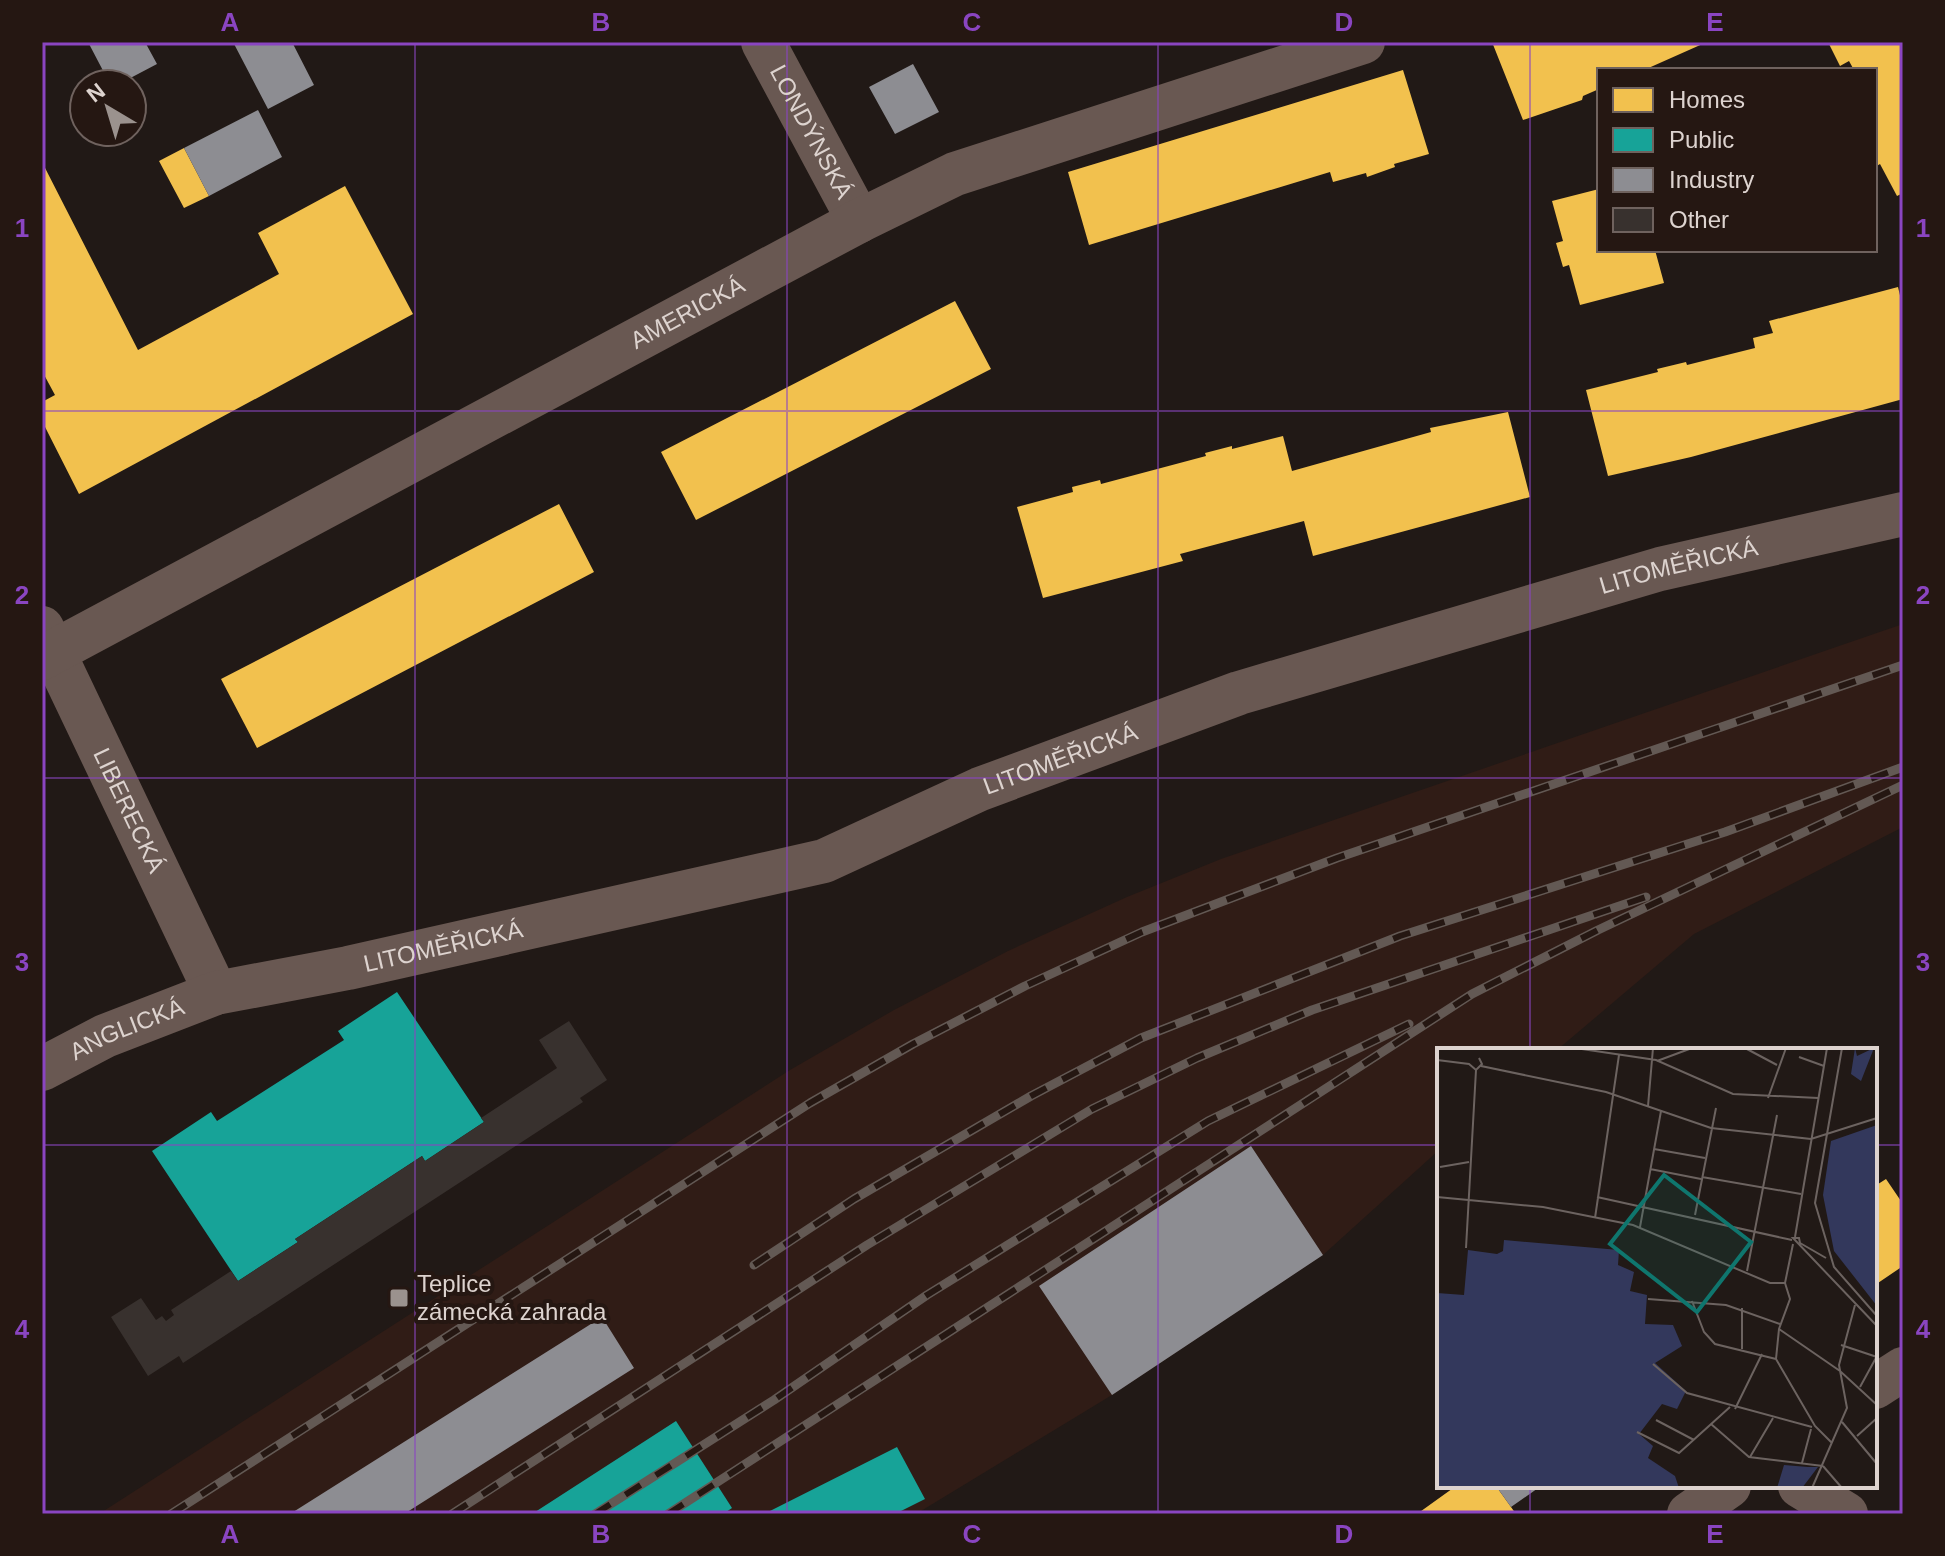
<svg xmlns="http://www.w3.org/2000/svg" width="1945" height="1556" font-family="Arial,sans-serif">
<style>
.built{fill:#301c16}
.homes{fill:#f2c14e}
.public{fill:#17a398}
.industry{fill:#8d8d92}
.building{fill:#38312e}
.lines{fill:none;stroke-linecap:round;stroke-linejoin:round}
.street{stroke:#695852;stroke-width:44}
.rail-casing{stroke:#635954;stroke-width:9}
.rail{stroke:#251712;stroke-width:6;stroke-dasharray:18;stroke-linecap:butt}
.grid{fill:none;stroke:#8a45c1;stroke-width:2;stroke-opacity:0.55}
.poi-dot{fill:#9b928e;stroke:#251712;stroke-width:3}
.labels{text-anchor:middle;stroke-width:8;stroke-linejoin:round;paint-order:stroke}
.street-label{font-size:24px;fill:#ddd3cf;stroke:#251712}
.poi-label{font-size:24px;fill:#ddd3cf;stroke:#251712;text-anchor:start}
.inset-road{fill:none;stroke:#6c6360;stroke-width:2}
.view{fill:#0f766e;fill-opacity:0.15;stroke:#0f766e;stroke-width:4}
.inset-edge{fill:none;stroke:#ddd3cf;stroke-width:4}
.neatline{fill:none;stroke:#8a45c1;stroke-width:3}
.grid-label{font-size:26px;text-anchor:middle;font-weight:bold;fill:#8a45c1}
</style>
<rect width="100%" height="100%" fill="#211916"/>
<!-- built -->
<path class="built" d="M1903 624V827L1694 934 1557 1050H1439V1150L1323 1255 1112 1395 916 1514H99L790 1070 894 1010 1008 951 1127 897 1221 859Z"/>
<!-- homes -->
<path class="homes" d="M1492 42H1707L1644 70H1599V89L1583 96 1582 100 1523 120Z
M1828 42H1903V193L1897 196 1880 164 1875 167V70H1854L1849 61 1840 66Z
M1403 70 1429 154 1394 164 1395 167 1367 177 1366 173 1333 182 1330 172 1089 245 1068 172Z
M184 148 209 196 184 208 159 161Z
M42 162 138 350 279 274 258 233 345 186 413 314 79 494 42 421V402L55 395 42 371Z
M1599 189V250H1655L1664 283 1580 305 1569 265 1563 267 1556 243 1563 241 1552 201Z
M1898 287 1903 308V399L1691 457 1608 476 1586 390 1658 372 1657 369 1686 362 1687 365 1755 348 1753 338 1773 333 1769 321Z
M955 301 991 369 696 520 661 452Z
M1508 412 1530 497 1313 556 1304 521 1180 554 1183 561 1043 598 1017 507 1073 492 1072 487 1100 480 1101 484 1206 456 1205 453 1232 446V449L1283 436 1292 471 1431 432 1430 428Z
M559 504 594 572 257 748 221 679Z
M1886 1179 1903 1204V1266L1875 1285V1186Z
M1456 1486H1496L1516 1514H1417Z"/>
<!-- public -->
<path class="public" d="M397 992 484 1122 425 1161 422 1156 295 1239 298 1242 238 1281 152 1151 211 1112 217 1121 344 1040 338 1031Z
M676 1421 732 1508 723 1514H532Z
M897 1447 925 1499 895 1514H764Z"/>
<!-- industry -->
<path class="industry" d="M88 42H145L157 64 119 84H110Z
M233 42H292L314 85 268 109Z
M913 64 939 112 895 134 869 87Z
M258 110 282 157 209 196 184 148Z
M1251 1146 1323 1255 1112 1395 1039 1286Z
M602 1317 634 1368 404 1514H290Z
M1496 1486H1541L1511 1507Z"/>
<!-- building -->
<path class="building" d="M569 1021 607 1080 580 1098 583 1102 183 1363 179 1356 148 1376 111 1317 141 1298 156 1320 162 1316 166 1321 174 1315 171 1310 231 1271 238 1281 298 1242 295 1239 422 1156 425 1161 484 1122 481 1118 557 1068 539 1040Z"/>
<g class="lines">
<!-- street -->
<g class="street">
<path id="s1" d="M763 42 859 221"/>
<path id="s2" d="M42 628 216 993"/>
<path id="s3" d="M42 658 859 221 955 174 1363 42"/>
<path id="s4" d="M42 1069 105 1036 216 993 348 968 824 861 980 789 1239 693 1660 569 1903 514"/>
<path d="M1875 1387 1903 1369"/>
<path d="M1800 1486 1846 1514"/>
<path d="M1689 1514 1729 1486"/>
</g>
<defs>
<path id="rail" d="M754 1265 854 1199 1031 1096 1141 1038 1400 936 1725 832 1903 767
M171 1514 810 1103 913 1044 1025 986 1142 932 1337 858 1903 665
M452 1514 867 1245 1092 1109 1197 1058 1312 1010 1646 897
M595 1514 774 1400 927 1295 1208 1121 1409 1024
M668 1514 1472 994 1598 930 1903 785"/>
</defs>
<!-- rail casing -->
<use href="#rail" class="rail-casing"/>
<!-- rail -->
<use href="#rail" class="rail"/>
</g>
<!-- grid -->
<path class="grid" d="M415 42V1514M787 42V1514M1158 42V1514M1530 42V1050M42 411H1903M42 778H1903M42 1145H1439M1875 1145H1903M1530 1486V1514"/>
<!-- markers -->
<rect class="poi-dot" x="389" y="1288" width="20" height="20" rx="4"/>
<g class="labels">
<!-- street labels -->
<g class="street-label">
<text dy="8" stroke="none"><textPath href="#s1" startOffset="102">LONDÝNSKÁ</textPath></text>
<text dy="8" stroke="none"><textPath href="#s3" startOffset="732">AMERICKÁ</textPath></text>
<text dy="8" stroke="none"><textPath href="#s4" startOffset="1718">LITOMĚŘICKÁ</textPath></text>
<text dy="8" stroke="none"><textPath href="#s4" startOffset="1070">LITOMĚŘICKÁ</textPath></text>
<text dy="8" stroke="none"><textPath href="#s2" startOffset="202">LIBERECKÁ</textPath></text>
<text dy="8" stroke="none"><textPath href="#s4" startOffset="422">LITOMĚŘICKÁ</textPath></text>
<text dy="8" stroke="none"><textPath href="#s4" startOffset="94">ANGLICKÁ</textPath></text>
</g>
<!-- poi labels -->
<g class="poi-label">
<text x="417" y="1292">Teplice<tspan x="417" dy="28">zámecká zahrada</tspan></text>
</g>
</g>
<!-- overview -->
<g transform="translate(1437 1048)">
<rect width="440" height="440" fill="#211916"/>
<path d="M418 0 420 8 437 0 424 33 414 26ZM440 77V258L397 203 386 147 394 93ZM67 192 182 202 181 217 197 224 193 243 210 247 208 276 236 277 245 298 218 315 249 343 240 361 225 356 202 386 216 398 211 410 238 428 242 440H0V245L27 247 31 202 60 206 66 203ZM347 417 371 419H381L365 440H340Z" fill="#33385c"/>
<path class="inset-road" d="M138 0 219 12 296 46 381 50M308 0 340 17M405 0 378 155 397 219 440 268M362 9 387 18M0 12 32 16 39 22 45 16 42 10M220 13 255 0M44 18 169 44 274 80 374 91 440 70M331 50 349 0M211 58 216 0M217 101 268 110M3 119 32 114M213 121 264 131M265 129 364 146M0 149 106 159 196 177 333 235H348M160 149 355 192M258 167 279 60M158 170 182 7M203 179 224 63M358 189 390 0M363 195 362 190H356L440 278M363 195 389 210M29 200 39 22M310 223 340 67M348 235 353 251 342 281 339 311 378 378 395 395M348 235 356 196M211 251 289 257 343 276M255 253 267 284 278 296 339 311M305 260V301M342 281 403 323 440 357M404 297 440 309M216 316 250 345 375 379M423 339 440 308M298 361 325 306M219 372 257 392M405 374 440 416M274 376 312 409 386 418M200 384 242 405 293 359M420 388 440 370M313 409 336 370M365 415 374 381M386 418 405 440M375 440 410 360 402 317 418 257"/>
<path class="view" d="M227 127 314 194 260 264 173 196Z"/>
<rect width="440" height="440" class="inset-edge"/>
</g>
<!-- border -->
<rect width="1945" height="1556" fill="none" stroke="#251712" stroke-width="88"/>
<!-- legend -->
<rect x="1597" y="68" width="280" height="184" fill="#251712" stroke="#6f625e" stroke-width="2"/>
<rect x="1613" y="88" width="40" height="24" fill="#f2c14e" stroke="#6f625e" stroke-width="2"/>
<text x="1669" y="108" font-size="24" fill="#ddd3cf">Homes</text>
<rect x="1613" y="128" width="40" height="24" fill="#17a398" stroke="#6f625e" stroke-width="2"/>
<text x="1669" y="148" font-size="24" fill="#ddd3cf">Public</text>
<rect x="1613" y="168" width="40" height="24" fill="#8d8d92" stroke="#6f625e" stroke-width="2"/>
<text x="1669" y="188" font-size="24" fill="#ddd3cf">Industry</text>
<rect x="1613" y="208" width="40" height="24" fill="#38312e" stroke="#6f625e" stroke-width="2"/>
<text x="1669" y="228" font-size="24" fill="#ddd3cf">Other</text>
<!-- north arrow -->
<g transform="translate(108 108) rotate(322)"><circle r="38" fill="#251712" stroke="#6f625e" stroke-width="2"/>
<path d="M0-6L14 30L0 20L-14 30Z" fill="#9b928e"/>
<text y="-12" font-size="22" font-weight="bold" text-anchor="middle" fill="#ddd3cf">N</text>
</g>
<rect x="44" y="44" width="1857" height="1468" class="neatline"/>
<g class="grid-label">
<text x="230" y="31">A</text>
<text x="601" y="31">B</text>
<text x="972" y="31">C</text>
<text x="1344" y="31">D</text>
<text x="1715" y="31">E</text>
<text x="22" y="237">1</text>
<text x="1923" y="237">1</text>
<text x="22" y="604">2</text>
<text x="1923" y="604">2</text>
<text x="22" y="971">3</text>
<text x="1923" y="971">3</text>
<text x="22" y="1338">4</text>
<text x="1923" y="1338">4</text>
<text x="230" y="1543">A</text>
<text x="601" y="1543">B</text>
<text x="972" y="1543">C</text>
<text x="1344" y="1543">D</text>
<text x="1715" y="1543">E</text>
</g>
</svg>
